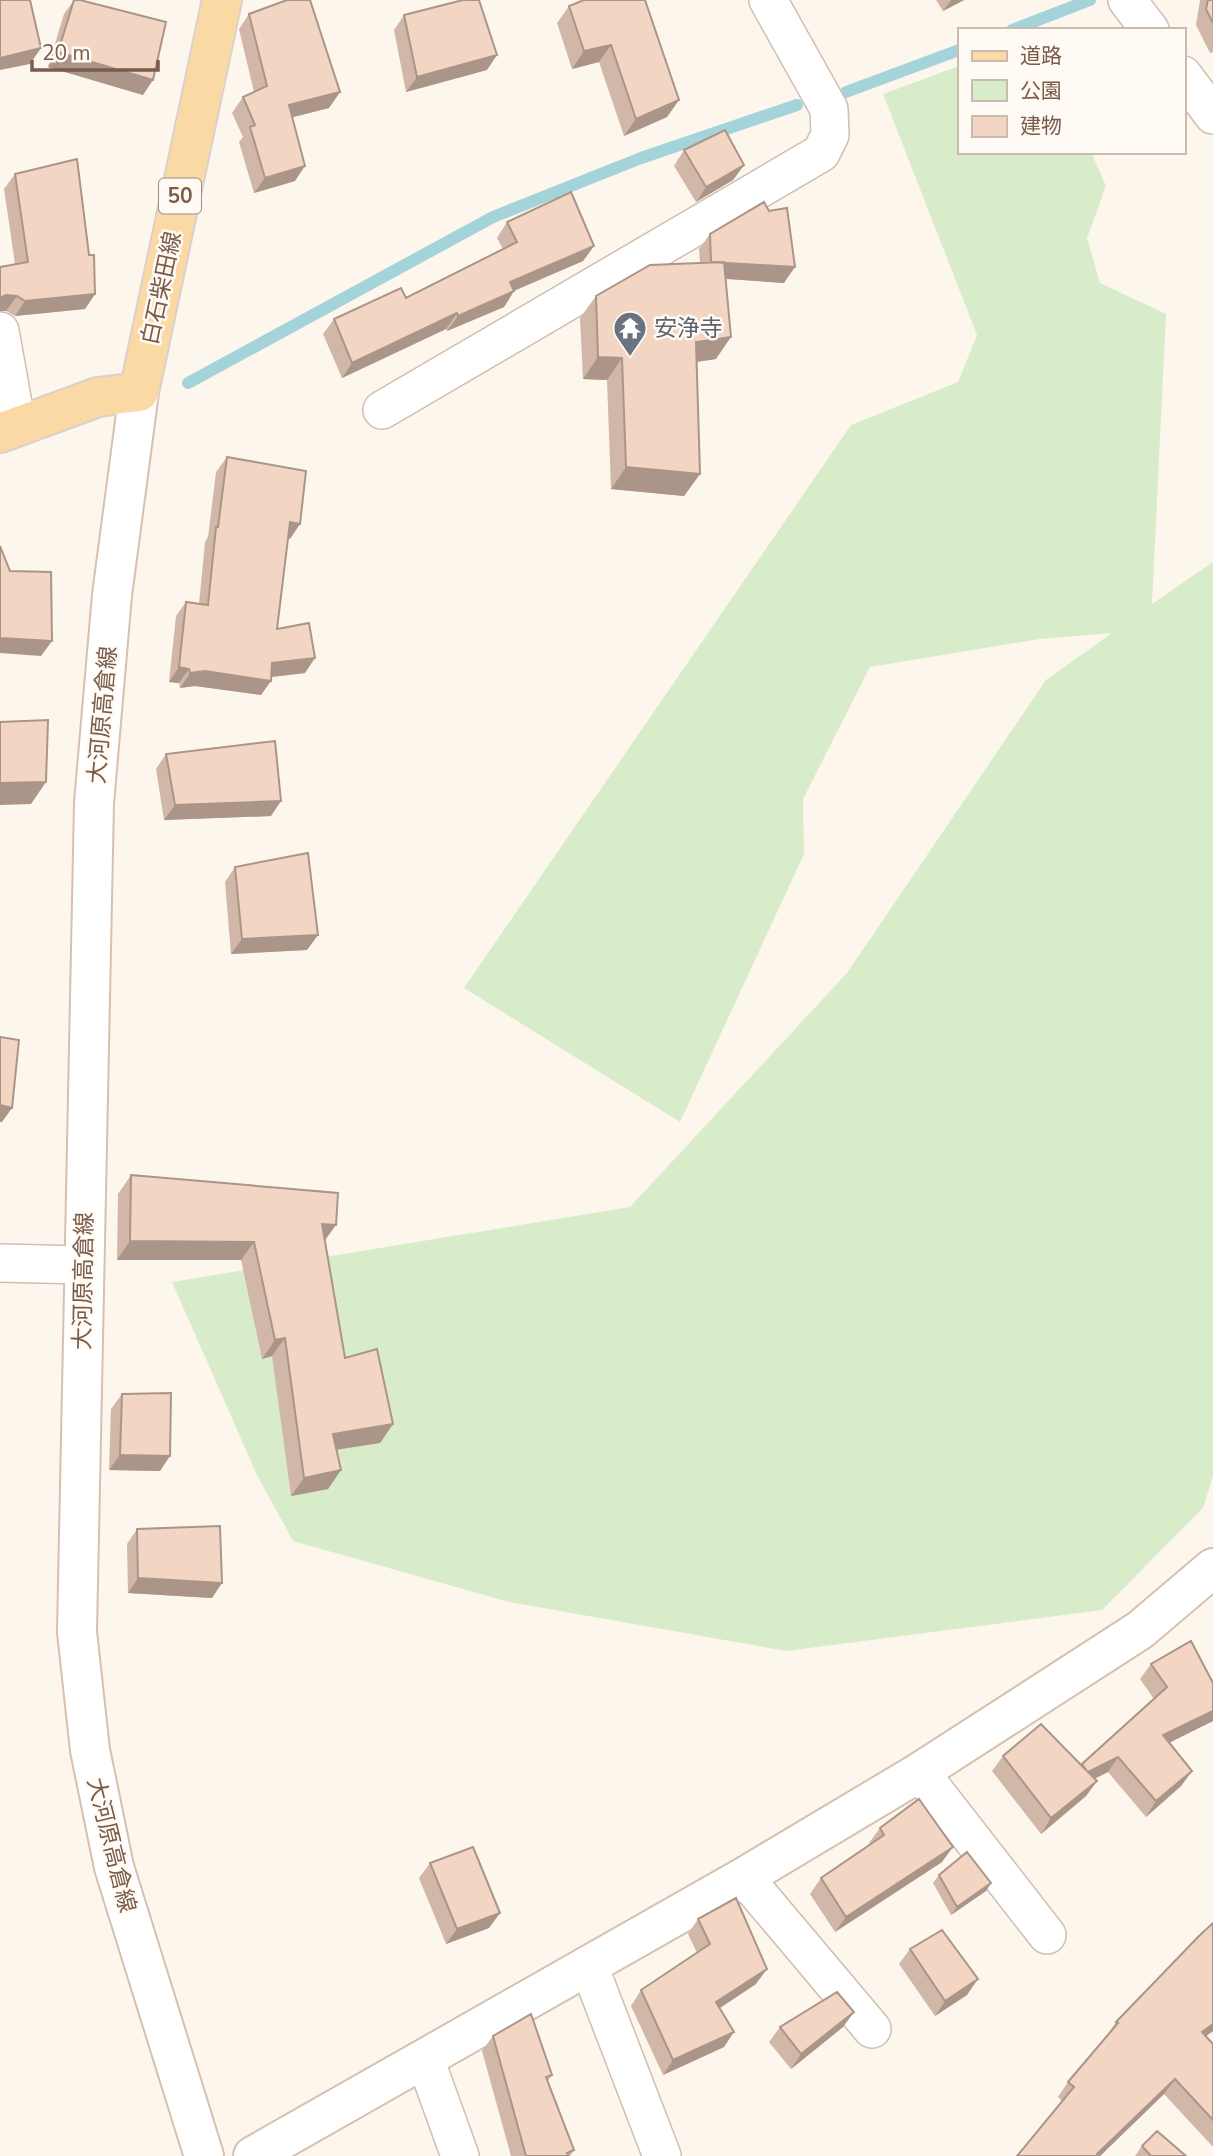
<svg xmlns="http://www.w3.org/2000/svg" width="1213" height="2156" font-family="'Nunito Sans','Noto Sans JP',sans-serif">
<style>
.green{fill:#d8ecc9}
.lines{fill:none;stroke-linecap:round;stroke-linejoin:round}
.stream{stroke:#a5d3da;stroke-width:12}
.street-casing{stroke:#d1beb0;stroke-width:40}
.secondary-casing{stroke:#d6c0b0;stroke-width:42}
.primary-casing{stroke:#dad1cd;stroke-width:42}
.street{stroke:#fff;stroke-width:37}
.secondary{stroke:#fff;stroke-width:38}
.primary{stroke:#fbd9a5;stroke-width:38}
.wall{fill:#d1b7a8}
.shaded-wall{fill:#aa9588}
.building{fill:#f3d5c3;stroke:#aa9588;stroke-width:2}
.labels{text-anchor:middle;stroke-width:5;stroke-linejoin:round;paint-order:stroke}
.shield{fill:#fffaf3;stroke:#a28b7f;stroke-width:2}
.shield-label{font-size:21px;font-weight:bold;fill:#7a5c4d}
.street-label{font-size:23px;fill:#7a5c4d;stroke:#fffaf3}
.worship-label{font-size:23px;fill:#5b616d;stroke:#fffaf3;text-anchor:start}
</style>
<rect width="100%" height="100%" fill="#fdf6ec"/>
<!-- green -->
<path class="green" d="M959 66V152H1091L1106 186 1087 238 1100 283 1166 314 1152 604 1213 562V1476L1203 1508 1102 1610 786 1651 509 1602 293 1541 257 1475 172 1282 630 1207 847 973 1046 680 1112 633 1040 639 870 667 803 799 804 854 680 1122 464 988 851 425 958 382 977 335 883 94Z"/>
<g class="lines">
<!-- stream -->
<path class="stream" d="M1012 30 1090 0
M846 92 959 50
M188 383 493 217 641 158 797 105"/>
<defs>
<path id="street" d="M1127 0 1150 30
M1183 75 1213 115
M0 331 17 426
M382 410 821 153 830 135 829 109 768 0
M0 1263 83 1265
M920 1772 1047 1935
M744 1877 872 2029
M589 1966 662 2156
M425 2059 460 2156"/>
<path id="secondary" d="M139 392 112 595 94 803 77 1632 90 1750 114 1867 204 2156
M253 2156 744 1877 920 1772 1140 1630 1213 1568"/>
<path id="primary" d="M0 433 98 397 139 392 222 0"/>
</defs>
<!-- street casing -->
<use href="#street" class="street-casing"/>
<!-- secondary casing -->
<use href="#secondary" class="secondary-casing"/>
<!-- primary casing -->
<use href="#primary" class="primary-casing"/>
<!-- street -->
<use href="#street" class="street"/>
<!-- secondary -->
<use href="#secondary" class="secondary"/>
<!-- primary -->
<use href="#primary" class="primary"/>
</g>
<!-- wall -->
<path class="wall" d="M74 0 143 95 48 67 64 14Z
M936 0H964L943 11Z
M1200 0H1213V52L1210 53 1196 25Z
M569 6 679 100 667 117 624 136 599 62 572 69 557 23Z
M249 14 340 92 329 108 292 117 295 181 254 193 239 142 243 137 232 113 243 97 254 92 239 29Z
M404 15 487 70 406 92 394 30Z
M684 150 744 165 733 180 696 202 674 166Z
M15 174 89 255 95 294 85 309 15 316 6 311H0V267L15 264 4 189Z
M507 222 594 246 583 261 514 291 504 307 447 331 446 329 342 378 323 334 334 319 406 298 503 249 497 238Z
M710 234 784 283 726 279 716 359 697 362 700 474 684 496 611 489 607 380 583 379 580 318 596 296 700 263 699 249Z
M227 457 290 539 288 538 277 629 305 673 272 677 261 695 195 686 180 688 179 683 169 682 176 616 186 602 199 604 205 542 208 537 216 472Z
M166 754 271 816 164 820 156 769Z
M235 867 318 935 307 950 231 954 225 882Z
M131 1175 325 1240 345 1358 393 1424 380 1443 336 1450 341 1470 328 1489 291 1496 272 1356 262 1359 241 1260H117L118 1194Z
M122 1394 160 1471 109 1470 111 1409Z
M137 1529 212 1598 128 1593 127 1544Z
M1151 1664 1213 1721 1169 1742 1192 1771 1181 1786 1146 1817 1108 1772 1095 1779 1097 1781 1086 1796 1041 1834 992 1771 1003 1756 1082 1765 1154 1699 1140 1679Z
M880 1828 942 1862 835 1932 810 1894 821 1878 870 1845 869 1843Z
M430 1863 500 1913 489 1928 446 1944 419 1878Z
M939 1875 991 1883 986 1891 951 1915 933 1883Z
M698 1919 756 1984 719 2008 724 2047 663 2075 631 2006 641 1990 697 1953 688 1934Z
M1213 1923V2031L1206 2036 1213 2044V2147L1164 2094 1100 2156H1017L1062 2101 1058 2097 1068 2082 1106 2037 1116 2022Z
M910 1949 967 1995 935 2016 899 1964Z
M780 2027H843L791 2069 769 2042Z
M493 2036 552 2075 547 2082 574 2150 570 2156H511L482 2051Z
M1142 2146 1186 2156H1135Z"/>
<!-- shaded-wall -->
<path class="shaded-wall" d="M951 0H964L943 11Z
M611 45 599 62 572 69 584 51Z
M41 48 30 64 0 70V58Z
M58 52 153 80 143 95 48 67Z
M497 55 487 70 406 92 417 77Z
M340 92 329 108 278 121 289 105Z
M679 100 667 117 624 136 636 119Z
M744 165 733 180 696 202 706 187Z
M305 166 295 181 254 193 265 178Z
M594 246 583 261 499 297 510 282Z
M711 262 795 267 784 283 700 277Z
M514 291 504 307 447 331 458 316Z
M95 294 85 309 15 316 25 301Z
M6 295 17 296 6 311H0V298Z
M457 313 446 329 342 378 352 363Z
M731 337 716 359 681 364 696 342Z
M598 357 622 358 607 380 583 379Z
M626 467 700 474 684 496 611 489Z
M290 522 300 524 290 539 280 537Z
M0 638 52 641 41 656 0 653Z
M315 658 305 673 262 678 272 663Z
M179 667 189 669 179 683 169 682Z
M205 671 271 681 261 695 195 686 180 688 190 673Z
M46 782 31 804 0 805V783Z
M281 801 271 816 164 820 175 805Z
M318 935 307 950 231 954 242 939Z
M0 1105 12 1108 2 1122H0Z
M322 1224 336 1225 323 1243Z
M130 1241 254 1242 241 1260H117Z
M285 1338 272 1356 262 1359 275 1340Z
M393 1424 380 1443 320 1452 333 1434Z
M120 1455 170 1456 160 1471 109 1470Z
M341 1470 328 1489 291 1496 304 1478Z
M138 1578 222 1583 212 1598 128 1593Z
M1213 1711V1721L1153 1751 1163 1735Z
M1118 1757 1108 1772 1077 1787 1088 1772Z
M1192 1771 1181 1786 1146 1817 1156 1801Z
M1097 1781 1086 1796 1041 1834 1051 1818Z
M953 1847 942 1862 835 1932 846 1917Z
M991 1883 986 1891 951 1915 957 1907Z
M500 1913 489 1928 446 1944 457 1929Z
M767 1969 756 1984 705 2018 716 2002Z
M978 1979 967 1995 935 2016 945 2001Z
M854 2012 843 2027 791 2069 801 2054Z
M1213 2024V2031L1191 2047 1202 2032Z
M734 2032 724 2047 663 2075 673 2060Z
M1175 2079 1164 2094 1100 2156H1095Z"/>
<!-- building -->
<path class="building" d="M0 0H30L41 48 0 58Z
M74 0H80L166 22 153 80 58 52Z
M287 0H310L340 92 289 105 305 166 265 178 250 127 255 125 243 97 267 86 249 14Z
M463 0H479L497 55 417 77 404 15Z
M584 0H645L679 100 636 119 611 45 584 51 569 6Z
M1208 0H1213V23L1206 9Z
M725 130 744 165 706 187 684 150Z
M77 159 89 255H94L95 294 25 301 17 296 6 295 0 298V267L28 262 15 174Z
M571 192 594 246 510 282 514 291 458 316 457 313 352 363 334 319 401 288 406 298 517 242 507 222Z
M764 202 769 211 787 208 795 267 711 262 710 234Z
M724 262 731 337 696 342 700 474 626 467 622 358 598 357 596 296 650 265Z
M227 457 306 471 300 524 290 522 277 629 309 623 315 658 272 663 271 681 205 671 190 673 189 669 179 667 186 602 208 605 216 527H218Z
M0 546 10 571 51 572 52 641 0 638Z
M48 720 46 782 0 783V722Z
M275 741 281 801 175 805 166 754Z
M308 853 318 935 242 939 235 867Z
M0 1037 19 1040 12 1108 0 1105Z
M131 1175 338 1193 336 1225 322 1224 345 1358 377 1349 393 1424 333 1434 341 1470 304 1478 285 1338 275 1340 254 1242 130 1241Z
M171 1393 170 1456 120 1455 122 1394Z
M220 1526 222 1583 138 1578 137 1529Z
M1191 1641 1213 1683V1711L1163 1735 1192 1771 1156 1801 1118 1757 1088 1772 1097 1781 1051 1818 1003 1756 1041 1724 1087 1771 1082 1764 1167 1687 1151 1664Z
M919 1799 953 1847 846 1917 821 1878 884 1835 880 1828Z
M473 1847 500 1913 457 1929 430 1863Z
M967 1852 991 1883 957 1907 939 1875Z
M736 1898 767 1969 716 2002 734 2032 673 2060 641 1990 710 1944 698 1919Z
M1213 1923V2024L1202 2032 1213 2044V2120L1175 2079 1097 2154 1098 2156H1017L1074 2087 1068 2082 1118 2023 1116 2022 1199 1936Z
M942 1930 978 1979 945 2001 910 1949Z
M837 1992 854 2012 801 2054 780 2027Z
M531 2014 552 2075 546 2077 574 2150 567 2153 569 2156H526L493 2036Z
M1157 2131 1186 2156H1151L1142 2146Z"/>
<!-- icons -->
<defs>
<symbol id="temple-pin" viewBox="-11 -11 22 30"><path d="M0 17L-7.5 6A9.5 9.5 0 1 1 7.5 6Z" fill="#6b7280" stroke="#fffaf3"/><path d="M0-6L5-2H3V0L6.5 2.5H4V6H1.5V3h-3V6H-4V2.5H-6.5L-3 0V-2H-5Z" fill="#fff"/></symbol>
</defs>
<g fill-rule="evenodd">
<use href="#temple-pin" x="611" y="309" width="38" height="52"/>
</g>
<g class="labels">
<!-- shield labels -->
<rect class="shield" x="159" y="178.5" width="42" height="35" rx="5"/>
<g class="shield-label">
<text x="180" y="203">50</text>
</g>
<!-- street labels -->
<g class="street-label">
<text transform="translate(161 288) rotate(-78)" y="8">白石柴田線</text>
<text transform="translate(102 715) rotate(-85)" y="8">大河原高倉線</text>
<text transform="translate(83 1281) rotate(-89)" y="8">大河原高倉線</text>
<text transform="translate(112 1845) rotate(76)" y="8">大河原高倉線</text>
</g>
<!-- worship labels -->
<g class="worship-label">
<text x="654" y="336">安浄寺</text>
</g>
</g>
<!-- legend -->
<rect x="958" y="28" width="228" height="126" fill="#fffaf3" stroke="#cabbb1" stroke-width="2"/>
<rect x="972" y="51" width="35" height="10" fill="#fbd9a5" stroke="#cabbb1" stroke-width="2"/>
<text x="1020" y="63" font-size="21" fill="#7a5c4d">道路</text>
<rect x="972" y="80" width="35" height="21" fill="#d8ecc9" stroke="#cabbb1" stroke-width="2"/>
<text x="1020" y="98" font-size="21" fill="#7a5c4d">公園</text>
<rect x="972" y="116" width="35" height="21" fill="#f3d5c3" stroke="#cabbb1" stroke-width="2"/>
<text x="1020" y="133" font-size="21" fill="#7a5c4d">建物</text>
<!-- scale -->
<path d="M32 60v10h126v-10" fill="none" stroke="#7a5c4d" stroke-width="3.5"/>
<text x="42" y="60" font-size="21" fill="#7a5c4d" stroke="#fffaf3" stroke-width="5" paint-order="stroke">20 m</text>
</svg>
